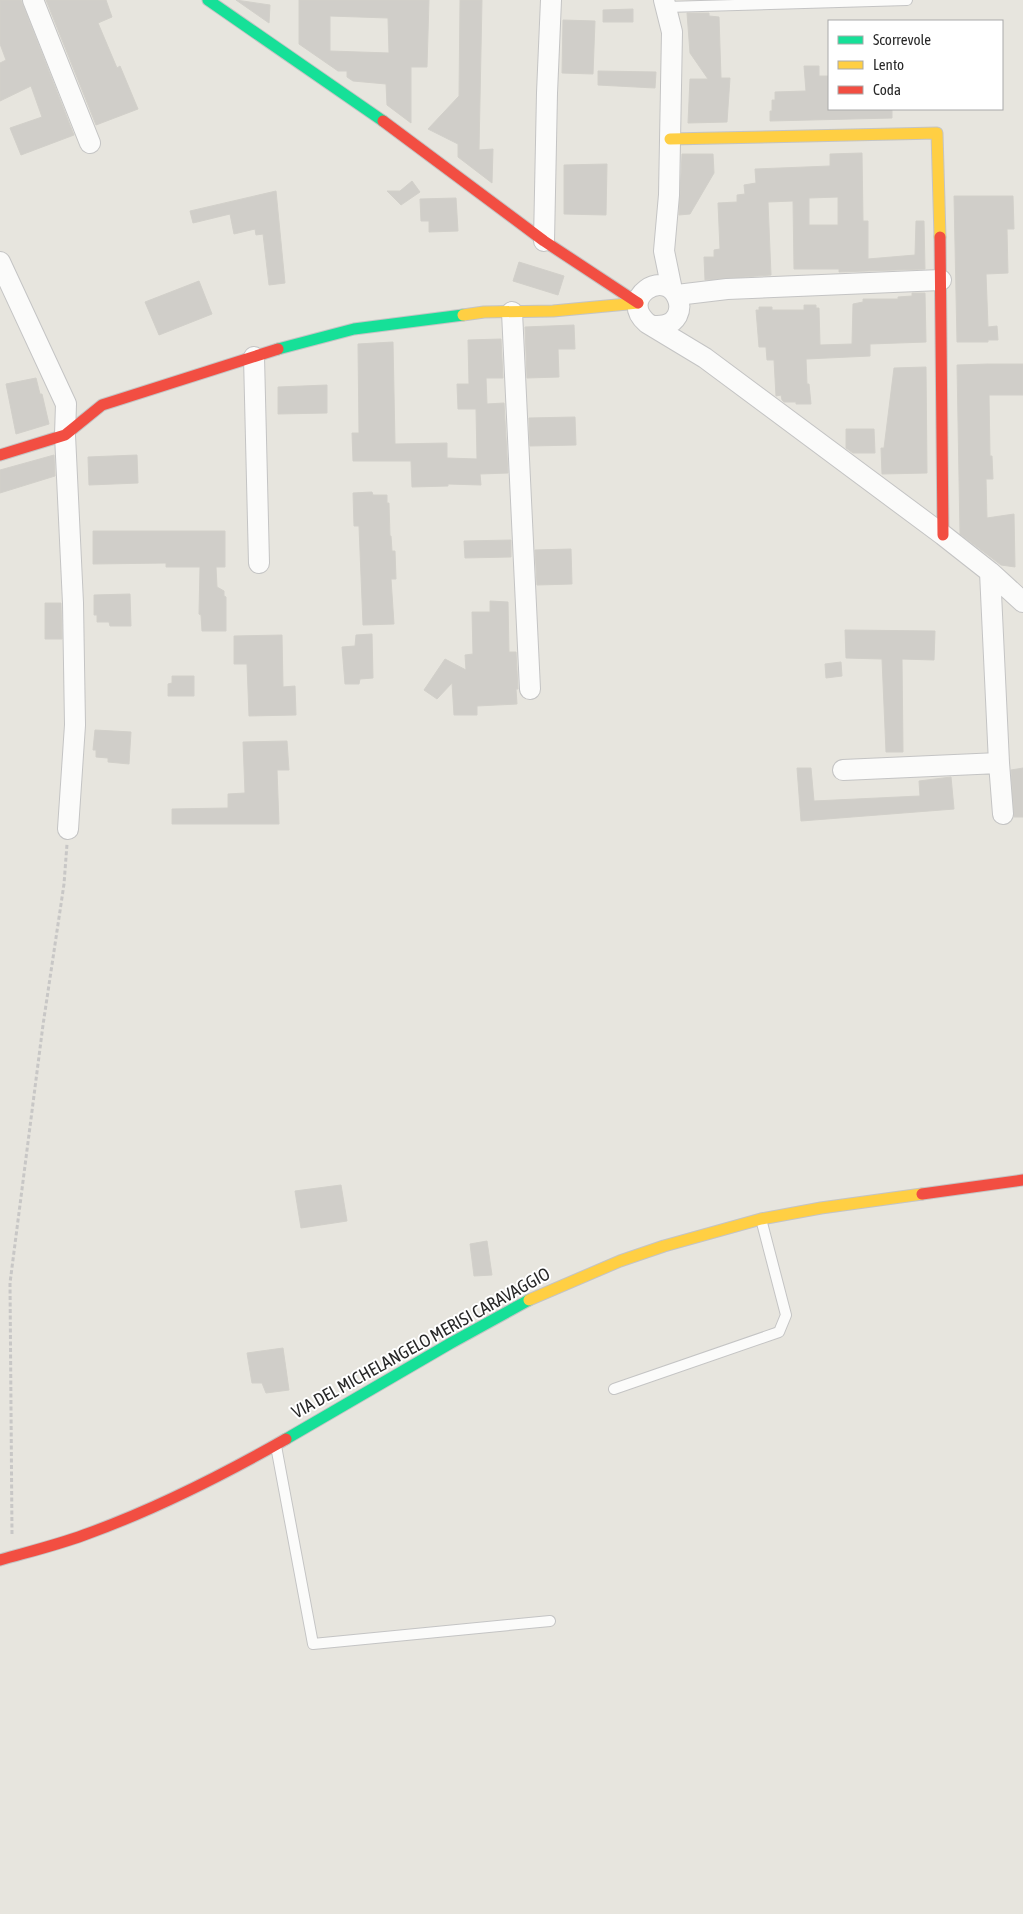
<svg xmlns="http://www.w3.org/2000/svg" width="1023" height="1914" font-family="'Asap Condensed',sans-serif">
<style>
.building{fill:#d0cec9;stroke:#d2d0ca;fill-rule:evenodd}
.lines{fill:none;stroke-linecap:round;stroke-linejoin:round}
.lane-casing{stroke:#c4c4c4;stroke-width:12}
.street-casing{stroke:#c4c4c4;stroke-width:22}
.fast-casing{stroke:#c4c4c4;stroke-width:13}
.slow-casing{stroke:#c4c4c4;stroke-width:13}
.jam-casing{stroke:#c4c4c4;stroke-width:13}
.path{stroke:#c8c7c6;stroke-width:3;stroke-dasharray:4 2.5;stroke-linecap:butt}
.lane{stroke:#fbfbfa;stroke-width:10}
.street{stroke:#fbfbfa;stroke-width:20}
.fast{stroke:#16e098;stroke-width:11}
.slow{stroke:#ffcf43;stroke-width:11}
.jam{stroke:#f24e42;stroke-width:11}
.labels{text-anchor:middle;stroke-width:4;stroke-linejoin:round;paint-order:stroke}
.street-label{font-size:18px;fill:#282828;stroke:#fff}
</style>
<rect width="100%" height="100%" fill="#e7e5de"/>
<!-- building -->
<path class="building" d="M0 0H21L74 135 21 155 10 128 42 117 31 86 0 101V63L6 60 0 44Z
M46 0H106L112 17 98 23 117 68 120 66 138 109 96 125Z
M236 0 270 5 269 23Z
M299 0H429L427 67H411V123L387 105 386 84 353 81 347 77V71H338L299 44ZM330 16 388 18 389 53 330 51Z
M460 0H482L479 150 493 149 492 183 458 157V144L428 129 459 96Z
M633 9V22H603V10Z
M687 13H709V16L719 17 721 78H730L727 122 688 123 690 79H708L690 53Z
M563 20 595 21 593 74 562 73Z
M804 66H819V76H829V109H892V118L770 121V111H772V100H775V92L806 91Z
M598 71 656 72 655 88 598 85Z
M862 153 863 221H868V259L915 255 916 221H924L925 269 839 272V269H794L793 201 768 202 771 275 705 280 704 257H714V250L720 249 718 203 737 202V195L745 194 744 185 756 183 755 169 830 166V154ZM838 197V225H809V198Z
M682 154H713L714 173 690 214 679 215Z
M607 164 606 215 564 214V165Z
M412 181 420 192 401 205 387 191H400Z
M276 191 285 283 269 285 263 234 256 235 255 229 234 234 230 214 193 223 190 211Z
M954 196H1013L1014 229H1007L1008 273 986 274 988 327 997 326 998 340H988V342H957Z
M456 198 458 231 429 232V221H421L420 199Z
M519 262 564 276 558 295 513 281Z
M199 281 212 314 159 335 145 302Z
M912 293H925L926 342 870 344V356L806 359 807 384H809L811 404H796V402H784L782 400 781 395 776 396 774 360H767L766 347H759L756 310H759V307H772V310H804V305H816V308H819L820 345 852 344 853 304 863 302V299H898V297L912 296Z
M574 325 575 349H558L559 377 527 378 525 327Z
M501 339 503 378H486L487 404 504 403 508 473 480 474 481 485 448 484V486L412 487 411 461H353L352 433H359L358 344 393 342 395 444 447 443V458L477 459 476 409H458L457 384H469L468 340Z
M988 364H1023V395H989L990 456H992L993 479H986L987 518 1014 514 1015 567 1001 565 960 534 957 365Z
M926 367 927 473 882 474 881 448H884L894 368Z
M36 378 40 394H42L49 424 16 434 6 384Z
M327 385V413L278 414V387Z
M575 417 576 445 530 446 529 418Z
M846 429H874L875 453H853L846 448Z
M54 455 55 476 0 493V470Z
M137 455 138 483 89 485 88 457Z
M372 492 373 495H387V503H389L390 536H391L392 551H395L396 579H391L394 624 363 625 359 526H354L353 493Z
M93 531H225V567H216L217 587 224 591V596L226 597V631H202L201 615 199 614 200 567H166V563L93 564Z
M511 540V557L465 558 464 541Z
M571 549 572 584 537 585 535 550Z
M130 594 131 626H110L109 622H97V615H94V595Z
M490 601 508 602 509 652H516L518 689H516L517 704 477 706V715H454L452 683 437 699 424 690 445 659 466 670 465 655 473 654 472 612H490Z
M45 603H61L62 639H45Z
M845 630 935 631 934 660 902 659 903 752H886L882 659 846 658Z
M372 634 373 678 360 679 359 684H345L342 647 355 646 356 635Z
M282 635 283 687 295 686 296 715 249 716 247 664H234V636Z
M841 662 842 676 826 678 825 664Z
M172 676H194V696H168V684L172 683Z
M95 730 131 732 129 764 108 762V758L96 757V750H93Z
M287 741 289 770H277L279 824H172V809L228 808V794L245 793 243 742Z
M797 768H811L814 801 920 796 919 781 951 777 954 809 801 821Z
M1023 768V817H1014L1011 770Z
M341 1185 347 1221 301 1228 295 1191Z
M487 1241 492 1275 474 1276 470 1244Z
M283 1348 289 1390 266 1393 262 1383H252L247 1353Z"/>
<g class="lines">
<defs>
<path id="lane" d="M666 7 907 0
M614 1389 779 1332 786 1315 761 1219
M276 1446 313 1644 550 1621"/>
<path id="street" d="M33 0 90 143
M664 0 672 32 669 195 664 251 672 290
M544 241 547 93 551 0
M0 262 66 404 65 435 73 603 75 725 68 829
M677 295 727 289 941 280
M512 312 530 689
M654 326C663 326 672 325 677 316 680 310 680 303 677 297 664 268 618 298 647 323L705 358 943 535 990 572 1023 602
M254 357 259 563
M990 572 999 763 1003 814
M843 770 999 763"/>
<path id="fast" d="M208 0 383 121
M278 349 354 329 463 315
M286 1439 451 1343 529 1300"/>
<path id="slow" d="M670 139 937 133 940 237
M463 315 484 312 553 311 638 303
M529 1300 620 1261 664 1246 761 1219 821 1208 922 1194"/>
<path id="jam" d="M383 121 544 241 638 303
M940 237 943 535
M0 455 65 435 102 405 278 349
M922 1194 1023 1180
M0 1560C28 1552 57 1545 84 1535 154 1510 221 1476 286 1439"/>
</defs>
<!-- lane casing -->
<use href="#lane" class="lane-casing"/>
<!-- street casing -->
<use href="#street" class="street-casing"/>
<!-- fast casing -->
<use href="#fast" class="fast-casing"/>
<!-- slow casing -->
<use href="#slow" class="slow-casing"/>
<!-- jam casing -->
<use href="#jam" class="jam-casing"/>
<!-- path -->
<path class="path" d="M12 1534 10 1283 43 1025 64 884 67 844"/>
<!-- lane -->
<use href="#lane" class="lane"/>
<!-- street -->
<use href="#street" class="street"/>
<!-- fast -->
<use href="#fast" class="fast"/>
<!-- slow -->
<use href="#slow" class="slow"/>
<!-- jam -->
<use href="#jam" class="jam"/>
</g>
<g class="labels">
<!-- street labels -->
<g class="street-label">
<text transform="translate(421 1343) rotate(-29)" y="6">VIA DEL MICHELANGELO MERISI CARAVAGGIO</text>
</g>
</g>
<!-- legend -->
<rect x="828" y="20" width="175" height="90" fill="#ffffff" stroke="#a9a9a9"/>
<rect x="838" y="36" width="25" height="8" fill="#16e098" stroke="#a9a9a9"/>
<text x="873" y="45" font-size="15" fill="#282828">Scorrevole</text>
<rect x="838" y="61" width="25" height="8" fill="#ffcf43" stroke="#a9a9a9"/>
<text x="873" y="70" font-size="15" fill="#282828">Lento</text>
<rect x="838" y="86" width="25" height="8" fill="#f24e42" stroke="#a9a9a9"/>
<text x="873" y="95" font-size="15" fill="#282828">Coda</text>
</svg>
